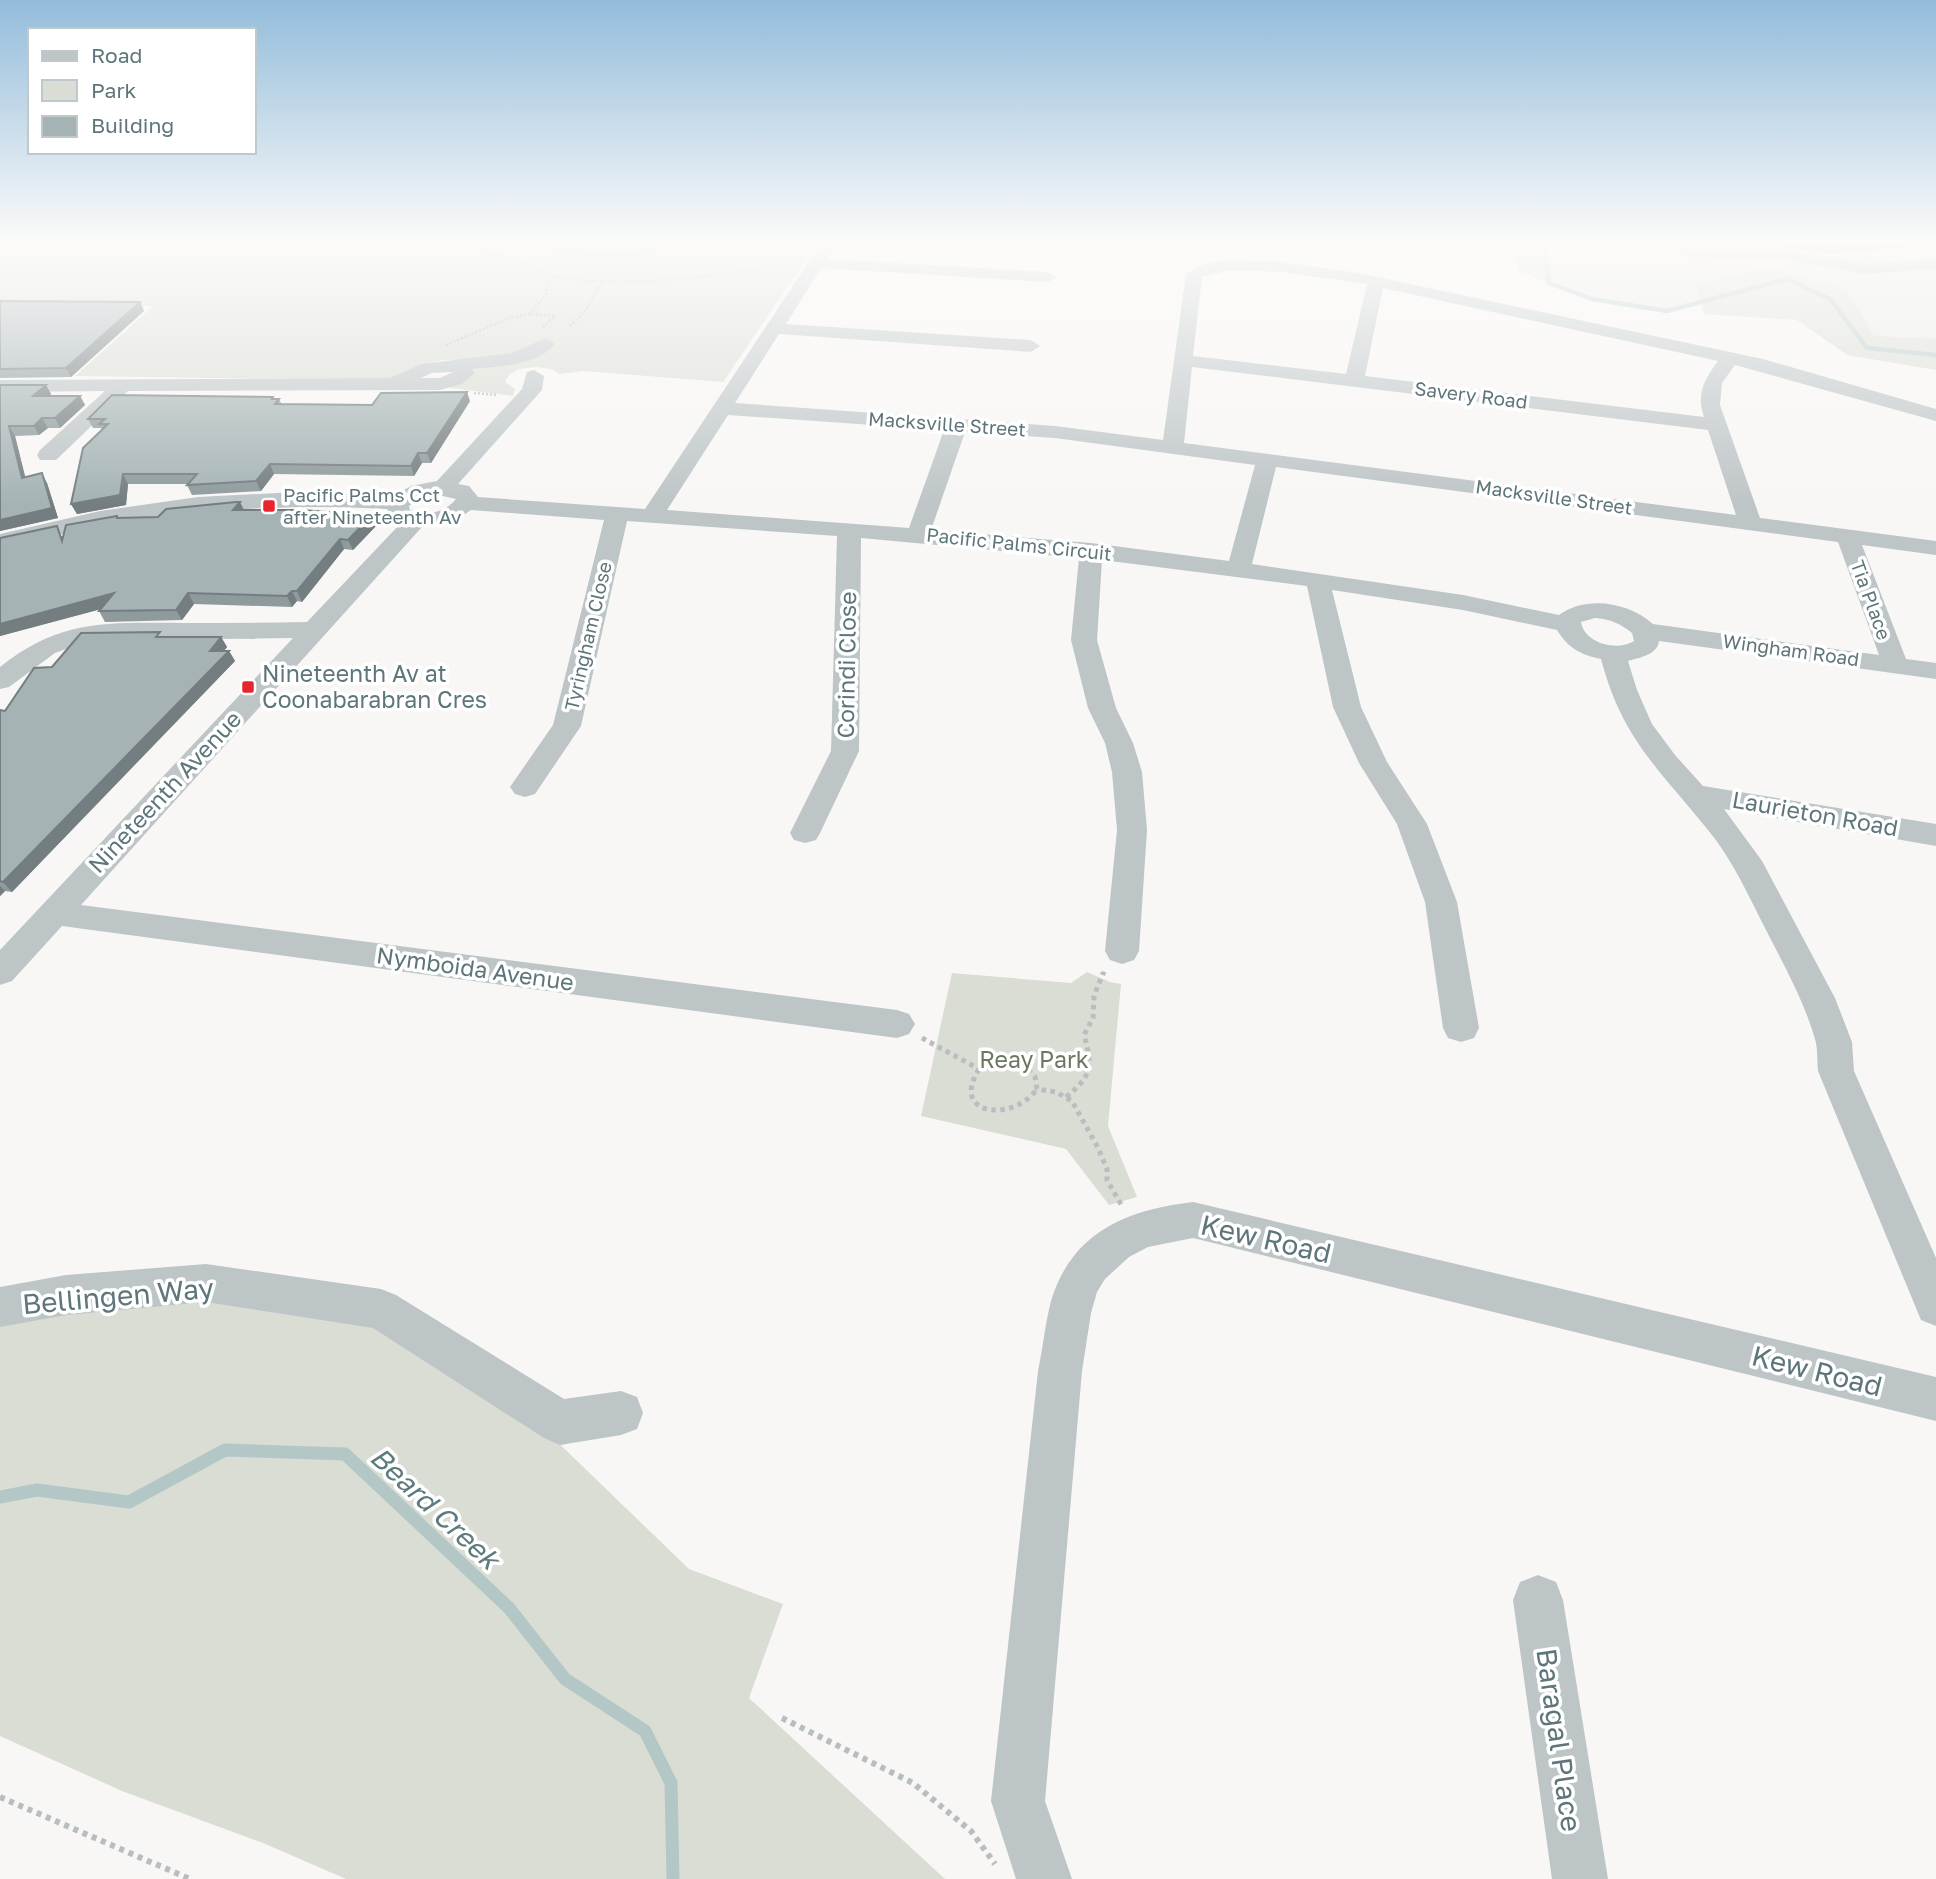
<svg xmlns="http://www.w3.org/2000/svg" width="1936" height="1879" font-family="'Golos Text',sans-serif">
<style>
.built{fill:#e8e9e8}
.green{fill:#d9ddd4}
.water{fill:#b4c7c7}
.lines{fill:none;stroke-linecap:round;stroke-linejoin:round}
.stream-far1{stroke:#b4c7c7;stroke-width:4.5}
.stream{stroke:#b4c7c7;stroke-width:13}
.path-far3{stroke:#b8bebf;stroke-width:2.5;stroke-dasharray:2 2;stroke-linecap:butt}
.path-far2{stroke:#b8bebf;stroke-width:4.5;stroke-dasharray:3.5 3.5;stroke-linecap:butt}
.path-far1{stroke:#b8bebf;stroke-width:5;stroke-dasharray:4.5 4.5;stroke-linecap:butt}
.path{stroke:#b8bebf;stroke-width:6;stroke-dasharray:5 5;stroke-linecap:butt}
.minor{fill:#bec5c7;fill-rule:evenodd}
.wall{fill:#8e9a9c}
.shaded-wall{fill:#747d7f}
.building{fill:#a5b3b5;stroke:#747d7f;stroke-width:2}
.poi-dot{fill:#e7252c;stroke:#fff;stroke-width:2.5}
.labels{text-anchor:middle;stroke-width:7;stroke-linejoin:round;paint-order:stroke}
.far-street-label{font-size:19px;fill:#5e767b;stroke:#fff}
.far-poi-label{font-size:19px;fill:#5e767b;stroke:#fff;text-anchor:start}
.street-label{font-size:23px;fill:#5e767b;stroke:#fff}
.poi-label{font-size:23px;fill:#5e767b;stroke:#fff;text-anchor:start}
.park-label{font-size:23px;fill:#6b7861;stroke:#fff}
.near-street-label{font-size:28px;fill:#5e767b;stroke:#fff}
.near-water-label{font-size:28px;font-style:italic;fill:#5d7b7c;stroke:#fff}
</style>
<rect width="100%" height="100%" fill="#f8f7f5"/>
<!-- built -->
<path class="built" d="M1544 242H1936V355L1728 293 1667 311 1592 299 1549 283Z"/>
<!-- green -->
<path class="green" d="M0 242H818L723 382 584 371 560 374 551 369 536 367 519 369 509 375 505 382 515 389 513 396 450 388 472 375 473 368C439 345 418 378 387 378 283 380 179 377 75 376L153 306H0Z
M1509 242H1544L1549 283 1519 271Z
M1769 267 1846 289 1874 336 1936 339V370L1847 355 1797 320 1704 314 1695 284Z
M1087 972 1110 982 1121 984 1108 1126 1137 1197 1109 1205 1066 1149 921 1116 952 973 1071 983Z
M0 1300 347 1301 515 1401 689 1569 783 1604 749 1698 945 1879H346L263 1843 122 1791 0 1736Z"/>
<!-- water -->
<path class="water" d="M510 242H671C631 273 556 251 510 242Z"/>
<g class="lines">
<!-- stream-far1 -->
<path class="stream-far1" d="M1544 242 1549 283 1592 299 1667 311 1787 279 1830 299 1867 348 1936 355"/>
<!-- stream -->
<path class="stream" d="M0 1497 37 1490 129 1502 225 1450 345 1454 509 1608 565 1679 645 1731 671 1783 673 1879"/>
<!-- path-far3 -->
<path class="path-far3" d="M260 242H316
M350 242C364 245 378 250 392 250 426 251 460 248 494 254 522 259 545 277 574 280 648 287 721 274 793 264
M530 313 546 295 548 281 554 277
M570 326 586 310 603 280
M543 327 555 316
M446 345 512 317 529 314 554 316
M474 393 497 395"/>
<!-- path-far2 -->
<path class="path-far2" d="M1103 975 1105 969"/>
<!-- path-far1 -->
<path class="path-far1" d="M922 1038 979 1069 1008 1062 1024 1065 1035 1077 1037 1089 1056 1092 1072 1101 1098 1148 1107 1169V1180L1122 1206
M979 1069C949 1117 1014 1122 1037 1089
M1066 1097C1092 1076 1093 1066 1084 1035L1093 1018 1094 996 1103 973"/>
<!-- path -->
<path class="path" d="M782 1718 913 1783 971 1831 995 1864
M0 1797 190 1879"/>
<!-- minor -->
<path class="minor" d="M822 242H838L827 259 1048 272 1056 277 1048 282 821 268 786 324 1031 340 1040 346 1031 352 779 334 735 403 1055 426 1163 440 1186 274 1204 264 1230 260 1282 262 1358 273 1763 359 1936 409V421L1735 365 1722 383 1720 405 1760 518 1936 541V555L1862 545 1906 659 1936 663V679L1659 641C1657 655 1641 657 1628 661L1637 690 1652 724 1675 755 1703 786 1936 824V846L1724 809 1762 861 1835 998 1852 1042 1854 1071 1936 1258V1326L1921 1320 1818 1071C1817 1061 1818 1049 1815 1039 1804 1001 1785 967 1767 932 1749 897 1733 860 1708 830 1659 769 1622 739 1601 659 1581 655 1568 648 1557 630L1463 610 1332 590 1361 707 1387 762 1427 824 1457 902 1479 1028 1474 1038 1461 1042 1448 1038 1443 1028 1425 902 1397 824 1359 763 1333 707 1307 586 1102 560 1097 640 1116 708 1133 743 1142 772 1147 830 1139 951 1134 960 1122 964 1110 960 1105 951 1117 830 1112 772 1105 743 1088 708 1071 640 1079 558 861 538 859 751 820 833 816 840 805 843 794 840 790 833 831 751 837 536 627 521 581 726 535 794 525 797 515 794 510 787 553 725 604 520 471 510 455 521 422 527 81 905 897 1010 909 1014 915 1024 909 1034 897 1038 62 926 12 981 0 985V950L293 638 87 641 55 653 9 687 0 689V667C62 618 109 623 183 623 225 623 266 623 307 622L401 523 392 519 387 509C253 501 131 516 0 548V534L100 511 198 497 297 492 394 496 411 486 437 481 522 389 527 372 534 370 544 376 542 390 458 484 469 486 478 497 645 509ZM1230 270 1282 272 1367 284 1346 374 1193 356 1202 277ZM1383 288 1718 361C1704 380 1696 394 1704 417L1365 376ZM1192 367 1708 430 1736 515 1184 443ZM728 415 944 430 909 528 667 510ZM965 432 1055 438 1255 465 1229 561 1091 543 931 530ZM1276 467 1838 542 1879 655 1653 624C1629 602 1586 595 1559 615L1463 595 1252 564ZM434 494 456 499C445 513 427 516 410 510L409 506 422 497ZM1595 618C1610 619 1621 624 1632 633L1634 641C1617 652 1584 643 1581 622Z
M1651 242H1677L1693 247 1794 251 1865 264 1936 259V269L1865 274 1794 261 1692 257 1653 245Z
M546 338 555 344C537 366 498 366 472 369L475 373 462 384 440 390 128 391 56 460H40L37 455 40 450 105 391 0 392V380L390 378 421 364 512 353ZM453 372 440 378H421L432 373Z
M1193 1202 1936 1377V1421L1193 1238 1148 1247 1129 1257 1105 1279 1097 1292 1091 1313 1082 1371 1045 1801 1072 1879H1016L991 1801 1038 1371C1043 1348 1045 1324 1051 1301 1072 1232 1126 1210 1193 1202Z
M206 1264 381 1289 396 1295 564 1399 621 1391 637 1397 643 1413 637 1429 621 1435 560 1445 544 1438 373 1328 206 1302 66 1315 0 1327V1287L66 1275Z
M1538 1575 1556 1582 1563 1600 1608 1879H1552L1513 1600 1520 1582Z"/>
</g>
<!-- wall -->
<path class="wall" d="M1732 242H1936V245L1826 254 1794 248 1739 246Z
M0 301 140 302 144 311 71 377 0 378Z
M0 385H46L51 394 49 396H80L85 405 60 428H48L39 435 15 436 25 477 47 483 58 518 0 531Z
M273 397 274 399H279L282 405H372L470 401 431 463H422L414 476 274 474 261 491 192 495 187 485 188 484H128L126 505 77 514 71 504 102 430 101 428H93L88 419Z
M244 510 372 515 376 526 353 550 344 549 302 602 297 601 292 607 194 604 182 620 105 622 99 611 101 609 0 636V538L63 536 117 516 119 518 158 517Z
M163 637H221L227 647 224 651H229L235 661 12 892 5 891 0 896V710L5 711 52 667Z"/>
<!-- shaded-wall -->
<path class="shaded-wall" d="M140 302 144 311 71 377 66 368Z
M46 385 51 394 38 405 33 396Z
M467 392 470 401 431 463 427 453Z
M80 396 85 405 60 428 55 418Z
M42 418 48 428 39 435 34 426Z
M9 426 15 436 28 488 22 478Z
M418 453 422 463 414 476 411 466Z
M270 464 274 474 261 491 256 481Z
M42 473 47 483 58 518 0 531V520Z
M123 474 128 484 126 505 77 514 71 504Z
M240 502 245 512 233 510Z
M372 515 376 526 353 550 348 540Z
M340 539 344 549 302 602 297 591Z
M292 591 297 601 292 607 287 596Z
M114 593 120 604 0 636V624Z
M188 593 194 604 182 620 176 610Z
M221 637 227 647 215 662 210 651Z
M229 651 235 661 12 892 3 882Z
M0 886 5 891 0 896Z"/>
<!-- building -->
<path class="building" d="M0 301 140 302 66 368 0 369Z
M0 385H46L33 396H80L55 418H42L34 426H9L22 478 42 473 52 508 0 520Z
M467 392 427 453H418L411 466 270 464 256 481 187 485 197 474H123L120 495 71 504 83 448 108 424H99L105 419H88L112 395 273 397 272 399H279L275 404 372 405 381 393Z
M236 502H240L233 510H301L372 515 348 540 340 539 297 591H292L287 596 188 593 176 610 99 611 114 593 0 624V538L57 526 62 541 66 525 117 516V518L158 517 166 509Z
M160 632 156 637H221L210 651H229L3 882 0 881V710L5 711 34 668 52 667 81 633Z"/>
<!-- sky -->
<linearGradient id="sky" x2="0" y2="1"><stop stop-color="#93bcdb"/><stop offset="0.48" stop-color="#fcfbfa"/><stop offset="1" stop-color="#fcfbfa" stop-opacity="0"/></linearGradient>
<rect width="1936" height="505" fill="url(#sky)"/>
<!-- markers -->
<g class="poi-dot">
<rect x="262" y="499" width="14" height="14" rx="3.5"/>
<rect x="241" y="680" width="14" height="14" rx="3.5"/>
</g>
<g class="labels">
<!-- far-street labels -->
<g class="far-street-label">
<text transform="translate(1471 395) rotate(7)" y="7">Savery Road</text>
<text transform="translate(947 424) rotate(4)" y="7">Macksville Street</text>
<text transform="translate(1554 497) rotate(8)" y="7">Macksville Street</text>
<text transform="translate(1019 544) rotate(6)" y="7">Pacific Palms Circuit</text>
<text transform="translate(1871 600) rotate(70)" y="7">Tia Place</text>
<text transform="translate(588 636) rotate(-77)" y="7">Tyringham Close</text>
<text transform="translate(1791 650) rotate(8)" y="7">Wingham Road</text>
</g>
<!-- far-poi labels -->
<g class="far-poi-label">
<text x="283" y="502">Pacific Palms Cct<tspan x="283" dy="22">after Nineteenth Av</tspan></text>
</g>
<!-- street labels -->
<g class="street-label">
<text transform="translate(847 665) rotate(-89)" y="8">Corindi Close</text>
<text transform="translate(165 792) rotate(-47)" y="8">Nineteenth Avenue</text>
<text transform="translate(1815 814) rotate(10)" y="8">Laurieton Road</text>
<text transform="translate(475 969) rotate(8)" y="8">Nymboida Avenue</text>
</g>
<!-- poi labels -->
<g class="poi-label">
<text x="262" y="682">Nineteenth Av at<tspan x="262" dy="26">Coonabarabran Cres</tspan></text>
</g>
<!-- park labels -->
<g class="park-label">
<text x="1034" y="1068">Reay Park</text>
</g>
<!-- near-street labels -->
<g class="near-street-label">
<text transform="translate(1266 1239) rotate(13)" y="10">Kew Road</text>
<text transform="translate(118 1296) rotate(-5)" y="10">Bellingen Way</text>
<text transform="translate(1817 1371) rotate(14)" y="10">Kew Road</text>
<text transform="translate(1559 1740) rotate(82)" y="10">Baragal Place</text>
</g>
<!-- near-water labels -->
<g class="near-water-label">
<text transform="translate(435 1508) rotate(43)" y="10">Beard Creek</text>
</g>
</g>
<!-- legend -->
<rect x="28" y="28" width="228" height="126" fill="#ffffff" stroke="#bfc8ca" stroke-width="2"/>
<rect x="42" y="51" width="35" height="10" fill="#bec5c7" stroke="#bfc8ca" stroke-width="2"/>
<text x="91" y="63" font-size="21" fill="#5e767b">Road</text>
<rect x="42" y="80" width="35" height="21" fill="#d9ddd4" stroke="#bfc8ca" stroke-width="2"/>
<text x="91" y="98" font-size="21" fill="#5e767b">Park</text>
<rect x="42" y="116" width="35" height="21" fill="#a5b3b5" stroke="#bfc8ca" stroke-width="2"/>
<text x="91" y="133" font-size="21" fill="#5e767b">Building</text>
</svg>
